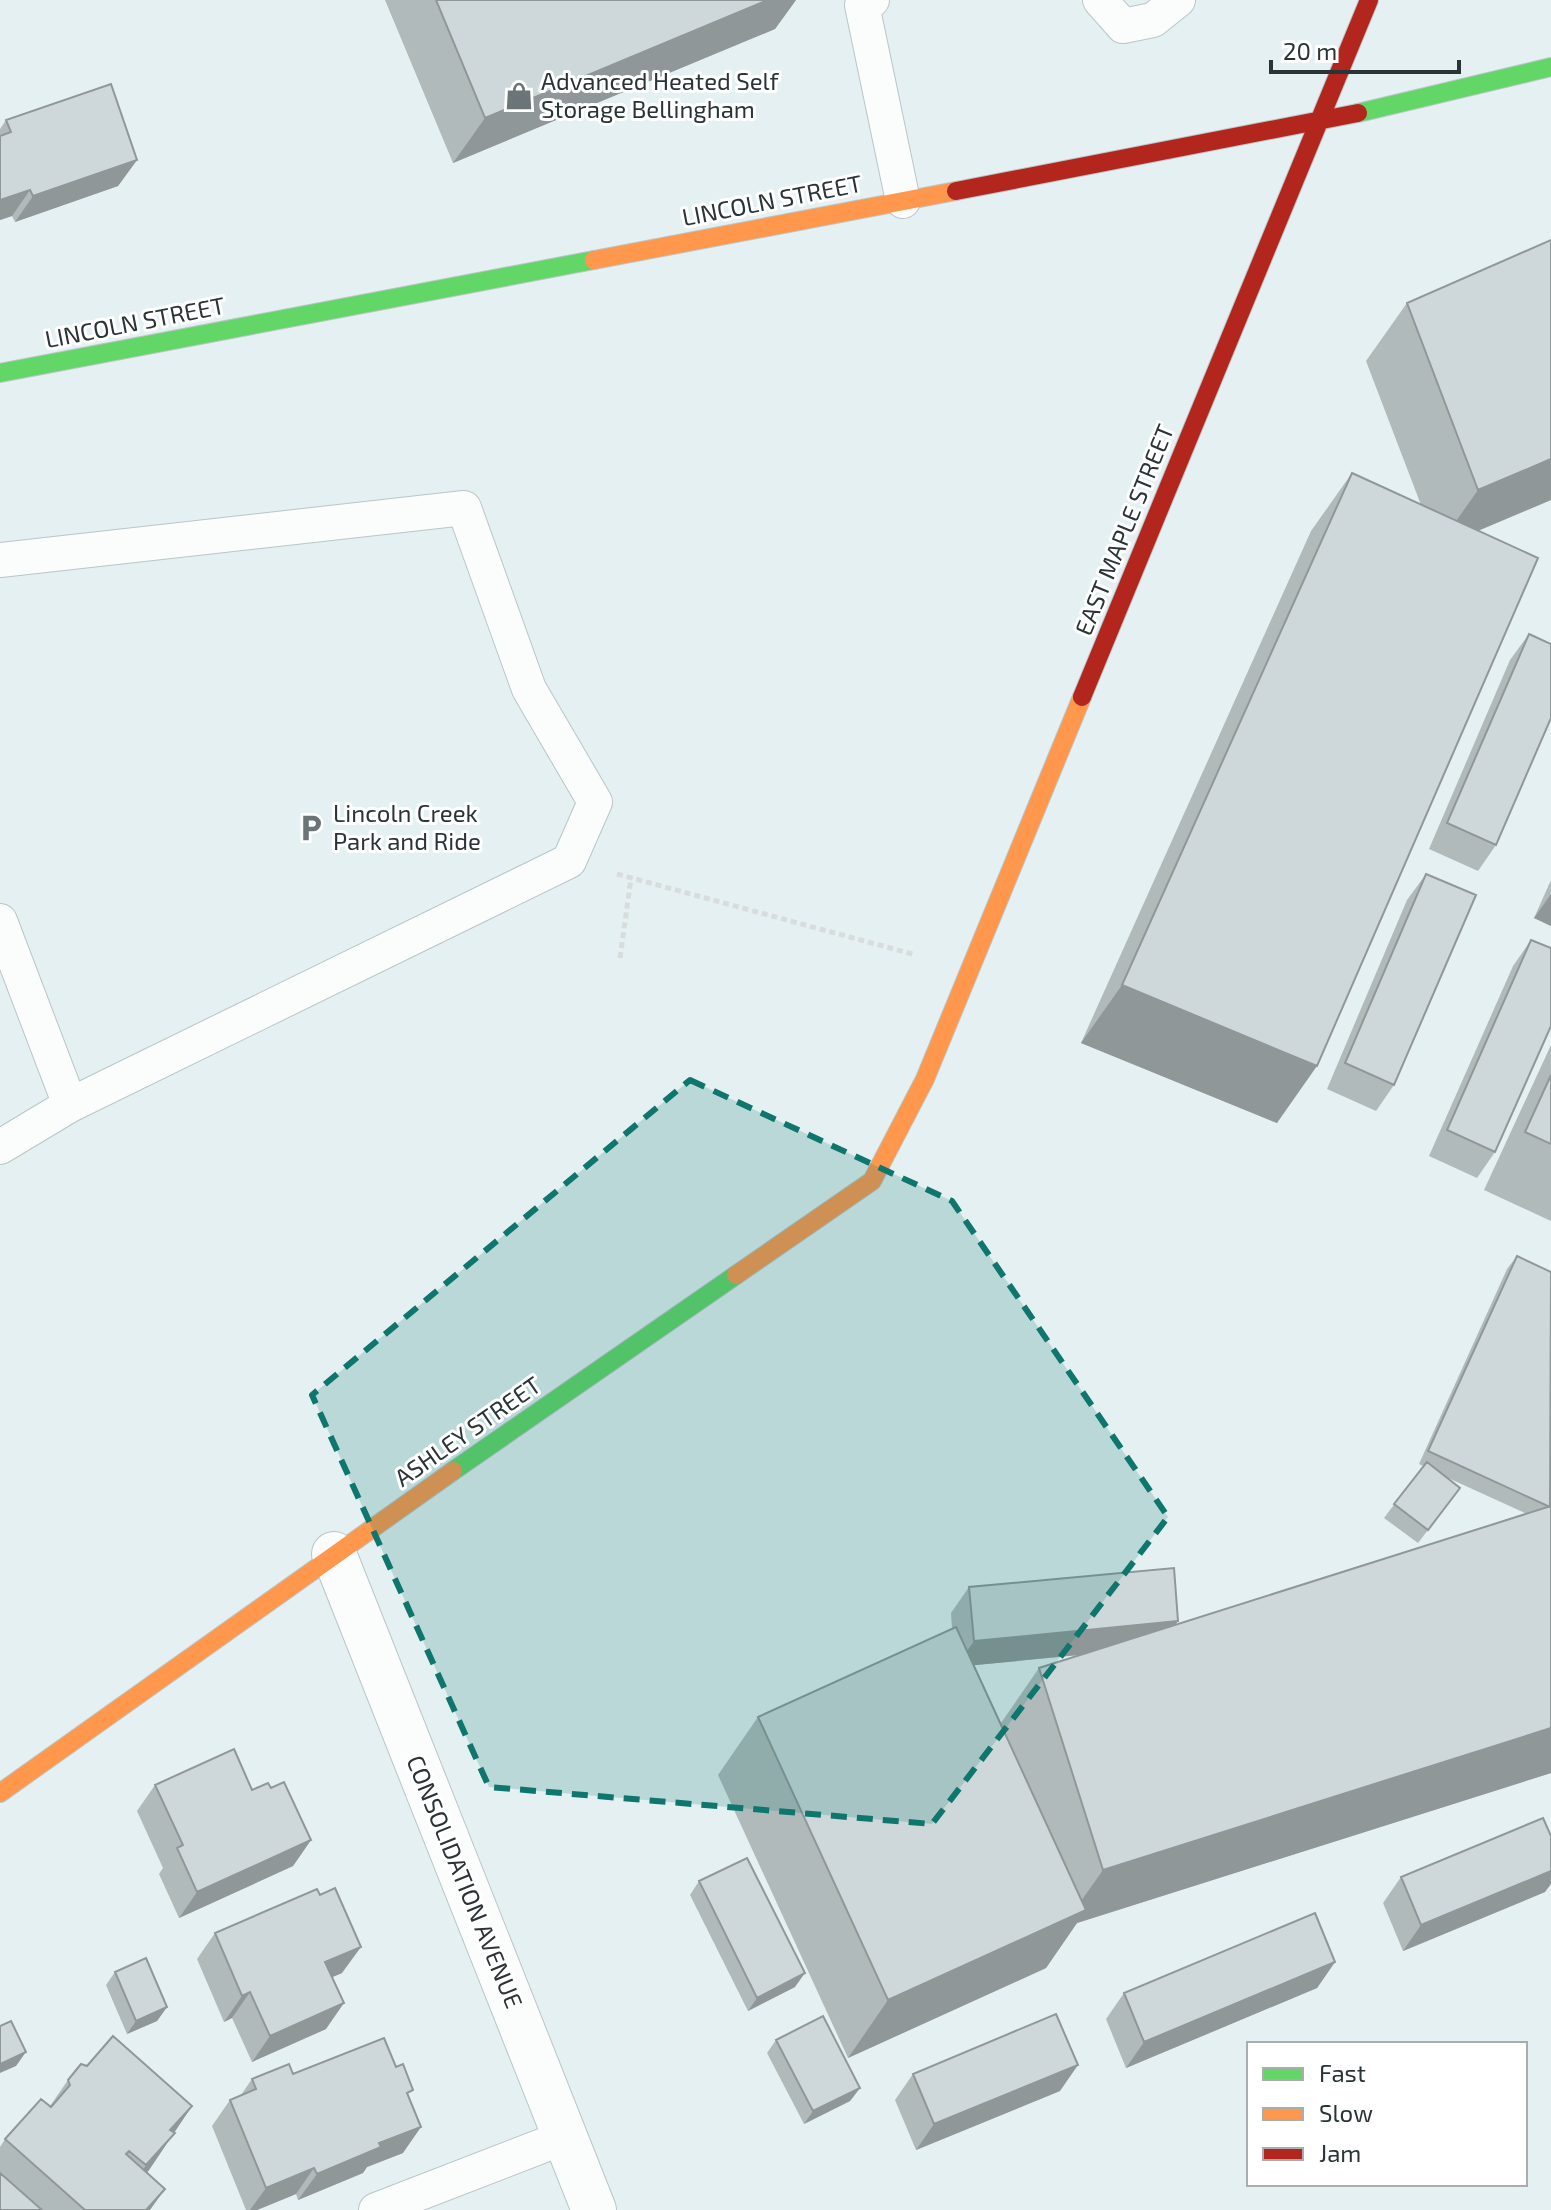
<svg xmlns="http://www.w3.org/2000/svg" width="1551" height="2210" font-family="'Exo 2',sans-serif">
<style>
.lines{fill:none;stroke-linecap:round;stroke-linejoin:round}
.lane-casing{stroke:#bbc5c6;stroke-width:36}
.street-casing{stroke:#bbc5c6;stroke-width:46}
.fast-casing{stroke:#bbc5c6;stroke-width:20}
.slow-casing{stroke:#bbc5c6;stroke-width:20}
.jam-casing{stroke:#bbc5c6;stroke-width:20}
.path{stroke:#d8dcdc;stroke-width:5;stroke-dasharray:6 4;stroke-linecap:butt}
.lane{stroke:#fbfdfd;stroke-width:34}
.street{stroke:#fbfdfd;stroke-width:44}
.fast{stroke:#63d668;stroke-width:18}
.slow{stroke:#ff974d;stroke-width:18}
.jam{stroke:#b3261e;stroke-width:18}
.wall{fill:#b1babb;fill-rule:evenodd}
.shaded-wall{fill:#909799}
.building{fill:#ced8da;stroke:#909799;stroke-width:2}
.marked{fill:#0f766e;fill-opacity:0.2;stroke:#0f766e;stroke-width:6;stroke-dasharray:16 10;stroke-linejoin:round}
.labels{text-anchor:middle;stroke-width:6;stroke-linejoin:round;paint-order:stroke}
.poi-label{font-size:24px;fill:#2a3335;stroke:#fff;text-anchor:start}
.street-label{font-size:24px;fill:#2a3335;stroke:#fff}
</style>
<rect width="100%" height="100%" fill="#e4f0f2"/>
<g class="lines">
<defs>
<path id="lane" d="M872 0 862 5 903 201
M1100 0 1123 26 1153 20 1178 0
M0 560 464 508 529 689 595 802 569 861 70 1105 0 921
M0 1147 70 1105
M376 2210 565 2137"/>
<path id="street" d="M334 1554 594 2210"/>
<path id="fast" d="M1358 113 1551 67
M0 373 594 260
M453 1471 736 1275"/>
<path id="slow" d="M594 260 956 191
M736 1275 872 1181 925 1079 1082 697
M0 1793 453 1471"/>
<path id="jam" d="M956 191 1358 113
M1082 697 1369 0"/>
</defs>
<!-- lane casing -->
<use href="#lane" class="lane-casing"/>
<!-- street casing -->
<use href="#street" class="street-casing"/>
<!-- fast casing -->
<use href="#fast" class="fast-casing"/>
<!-- slow casing -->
<use href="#slow" class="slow-casing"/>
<!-- jam casing -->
<use href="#jam" class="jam-casing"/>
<!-- path -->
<path class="path" d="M617 874 916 955
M620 958 631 878"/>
<!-- lane -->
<use href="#lane" class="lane"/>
<!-- street -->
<use href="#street" class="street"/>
<!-- fast -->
<use href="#fast" class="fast"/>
<!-- slow -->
<use href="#slow" class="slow"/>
<!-- jam -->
<use href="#jam" class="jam"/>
</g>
<!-- wall -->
<path class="wall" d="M385 0H796L775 29 453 163Z
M6 120 137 160 118 186 15 222 12 216 0 220V129Z
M1551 240V500L1478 531 1277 1123 1081 1043 1311 531 1352 473 1421 505 1366 361 1407 303Z
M1529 634 1496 845 1478 871 1429 849 1510 660Z
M1426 874 1394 1085 1376 1111 1327 1089 1407 900Z
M1551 880V926L1534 918Z
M1531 940 1495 1152 1477 1178 1429 1156 1513 966Z
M1551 1045V1221L1484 1190Z
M1517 1256 1551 1272V1773L1077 1923 1046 1968 848 2058 718 1775 758 1717 952 1628 951 1613 969 1587 1176 1625 1527 1514 1446 1477 1460 1488 1418 1543 1384 1518 1423 1466 1419 1464 1507 1269ZM1081 1655 1039 1668 1001 1723 974 1665Z
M155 1785 252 1790 271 1788 311 1840 293 1866 179 1918 159 1874 163 1868 137 1811Z
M1401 1877 1545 1892 1403 1951 1383 1903Z
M699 1881 795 1987 748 2011 690 1895Z
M215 1933 342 1973 332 1977 326 2029 252 2062 232 2018 224 2022 197 1959Z
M1335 1962 1317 1988 1126 2068 1106 2019 1124 1993Z
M115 1972 167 2007 157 2021 127 2034 106 1985Z
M776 2040 860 2088 850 2101 804 2124 767 2053Z
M293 2074 409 2097 403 2153 367 2167 363 2173 298 2200 296 2194 257 2210H246L212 2126 230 2100 241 2095 252 2079Z
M913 2074 1060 2091 916 2150 895 2100Z
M68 2080 192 2106 147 2173 150 2210H0V2147L5 2139 50 2106Z"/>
<!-- shaded-wall -->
<path class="shaded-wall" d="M768 0H796L775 29 453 163 485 118Z
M137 160 118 186 15 222 33 196Z
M30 190 12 216 0 220V200Z
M1551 459V500L1437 548 1478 490Z
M1551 894V926L1534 918Z
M1122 985 1317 1066 1277 1123 1081 1043Z
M1178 1621 1160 1647 956 1667 974 1641Z
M1551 1728V1773L1077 1923 1046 1968 848 2058 888 2000 1069 1918 1103 1870Z
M311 1840 293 1866 179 1918 197 1892Z
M1551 1871V1884L1545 1892 1403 1951 1421 1925Z
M361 1947 342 1973 307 1988 325 1962Z
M1335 1962 1317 1988 1126 2068 1144 2042Z
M805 1973 795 1987 748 2011 757 1998Z
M250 1992 232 2018 224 2022 242 1996Z
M344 2003 326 2029 252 2062 270 2036Z
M167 2007 157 2021 127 2034 136 2021Z
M26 2052 16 2066 0 2073V2064Z
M1078 2065 1060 2091 916 2150 934 2124Z
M860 2088 850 2101 804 2124 813 2111Z
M192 2106 149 2170 121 2202 170 2130Z
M421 2127 403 2153 367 2167 363 2173 298 2200 317 2174 379 2143Z
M314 2168 296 2194 257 2210H250L266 2188Z
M165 2189 150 2210H146Z"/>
<!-- building -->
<path class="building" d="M436 0H768L485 118Z
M111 84 137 160 33 196 30 190 0 200V136L11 132 6 120Z
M1551 240V459L1478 490 1407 303Z
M1352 473 1538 558 1317 1066 1122 985Z
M1529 634 1551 644V718L1496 845 1447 823Z
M1426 874 1476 895 1394 1085 1345 1063Z
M1531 940 1551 948V1026L1495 1152 1447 1130Z
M1551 1075V1144L1525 1132Z
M1517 1256 1551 1272 1550 1507 1428 1451Z
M1427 1462 1460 1488 1428 1530 1394 1504Z
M1551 1506V1728L1103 1870 1039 1668Z
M1174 1568 1178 1621 974 1641 969 1587Z
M956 1627 1086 1910 888 2000 758 1717Z
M234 1749 252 1790 268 1783 271 1788 284 1782 311 1840 197 1892 177 1848 183 1845 155 1785Z
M1543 1818 1551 1836V1871L1421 1925 1401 1877Z
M747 1858 805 1973 757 1998 699 1881Z
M335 1888 361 1947 325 1962 344 2003 270 2036 250 1992 242 1996 215 1933 317 1889 320 1895Z
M1315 1913 1335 1962 1144 2042 1124 1993Z
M146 1958 167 2007 136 2021 115 1972Z
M1056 2014 1078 2065 934 2124 913 2074Z
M823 2016 860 2088 813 2111 776 2040Z
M11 2021 26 2052 0 2064V2026Z
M113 2036 192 2106 170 2130 175 2133 146 2165 129 2151 126 2154 165 2189 146 2210H85L5 2139 41 2099 51 2107 70 2085 68 2080 81 2064 87 2066Z
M384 2038 396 2067 403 2064 413 2090 407 2093 421 2127 379 2143 381 2147 317 2174 314 2168 266 2188 230 2100 256 2089 252 2079 289 2064 293 2074Z
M0 2173 42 2210H0Z"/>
<!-- marked area -->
<path class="marked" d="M690 1080 952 1201 1168 1517 932 1824 489 1787 312 1395Z"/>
<!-- icons -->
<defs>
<symbol id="shop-bare" viewBox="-9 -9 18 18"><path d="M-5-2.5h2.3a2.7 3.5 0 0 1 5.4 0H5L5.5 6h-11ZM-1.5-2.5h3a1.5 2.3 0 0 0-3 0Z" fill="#6b7577" stroke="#fff" stroke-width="2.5" paint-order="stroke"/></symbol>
<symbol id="parking-bare" viewBox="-9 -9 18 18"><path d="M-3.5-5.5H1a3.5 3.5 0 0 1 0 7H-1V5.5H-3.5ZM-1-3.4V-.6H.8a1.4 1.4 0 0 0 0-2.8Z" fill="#6b7577" stroke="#fff" stroke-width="2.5" paint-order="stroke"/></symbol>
</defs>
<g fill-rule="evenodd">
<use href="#shop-bare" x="499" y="76" width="40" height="40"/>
<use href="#parking-bare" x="291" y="808" width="40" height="40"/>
</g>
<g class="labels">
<!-- poi labels -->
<g class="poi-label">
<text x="541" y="90">Advanced Heated Self<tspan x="541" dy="28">Storage Bellingham</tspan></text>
<text x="333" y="822">Lincoln Creek<tspan x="333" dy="28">Park and Ride</tspan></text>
</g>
<!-- street labels -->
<g class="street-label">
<text transform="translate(772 201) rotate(-11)" y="8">LINCOLN STREET</text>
<text transform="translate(135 323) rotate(-11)" y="8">LINCOLN STREET</text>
<text transform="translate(1125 530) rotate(-68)" y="8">EAST MAPLE STREET</text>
<text transform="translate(468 1432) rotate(-35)" y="8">ASHLEY STREET</text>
<text transform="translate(464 1882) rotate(68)" y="8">CONSOLIDATION AVENUE</text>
</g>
</g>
<!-- legend -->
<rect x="1247" y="2042" width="280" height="144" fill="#ffffff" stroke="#aaadae" stroke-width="2"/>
<rect x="1263" y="2068" width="40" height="12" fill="#63d668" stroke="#aaadae" stroke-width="2"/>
<text x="1319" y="2082" font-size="24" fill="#2a3335">Fast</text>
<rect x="1263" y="2108" width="40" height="12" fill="#ff974d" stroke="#aaadae" stroke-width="2"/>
<text x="1319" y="2122" font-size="24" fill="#2a3335">Slow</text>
<rect x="1263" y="2148" width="40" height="12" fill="#b3261e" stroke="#aaadae" stroke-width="2"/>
<text x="1319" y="2162" font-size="24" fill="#2a3335">Jam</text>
<!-- scale -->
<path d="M1271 60v12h188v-12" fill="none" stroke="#2a3335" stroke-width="4"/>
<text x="1283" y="60" font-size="24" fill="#2a3335" stroke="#ffffff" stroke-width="6" paint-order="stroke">20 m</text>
</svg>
